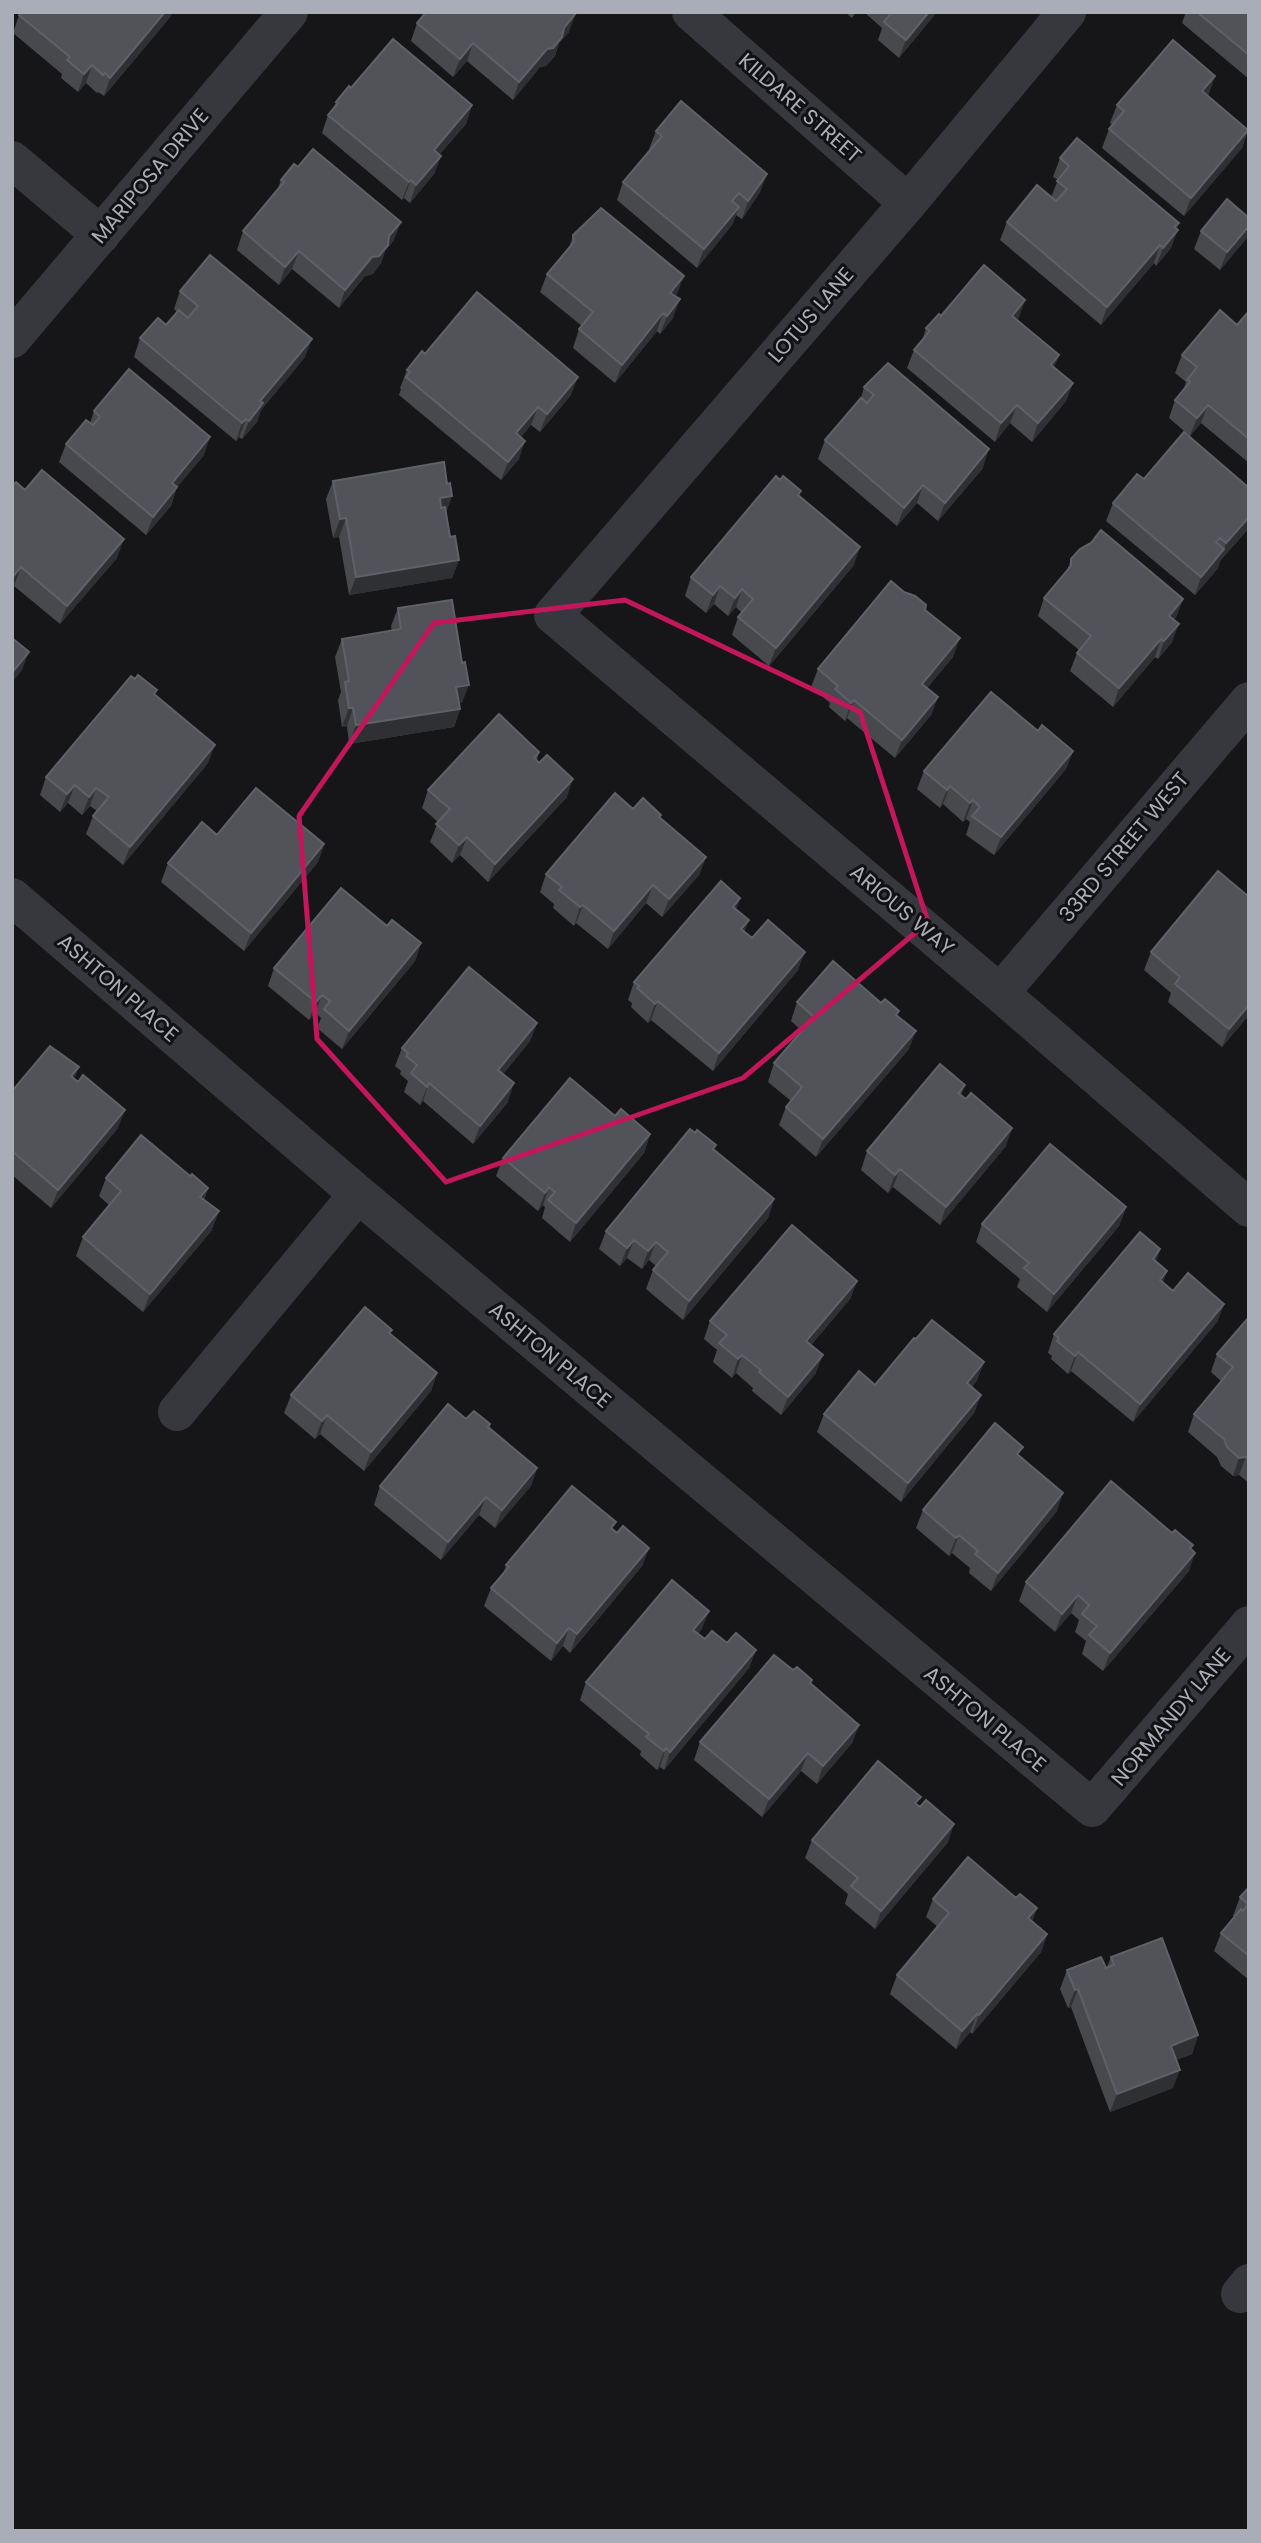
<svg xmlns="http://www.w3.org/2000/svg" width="1261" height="2543" font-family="Poppins,sans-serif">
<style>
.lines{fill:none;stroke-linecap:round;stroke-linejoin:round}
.street{stroke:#37383d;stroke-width:38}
.wall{fill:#47494d}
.shaded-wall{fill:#2f3033}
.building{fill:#525359;stroke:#5f6168;stroke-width:2}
.marked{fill:none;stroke:#c2185b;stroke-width:5;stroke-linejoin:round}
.labels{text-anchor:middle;stroke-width:6;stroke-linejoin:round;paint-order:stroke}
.street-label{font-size:21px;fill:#a8adb8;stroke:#111113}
</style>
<rect width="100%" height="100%" fill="#161618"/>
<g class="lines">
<!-- street -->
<path class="street" d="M691 12 908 203
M1067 12 908 203 553 615 1000 993 1249 1208
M12 160 101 235
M12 339 289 12
M12 897 358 1194 1092 1808 1249 1625
M1000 993 1249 701
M177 1412 358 1194
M1240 2294 1249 2283"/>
</g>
<!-- wall -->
<path class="wall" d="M21 12H172L171 16 104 96 98 92 97 93 86 83 78 92 61 78 62 74 13 33 19 15Z
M845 12H856L852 18Z
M864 12H937L899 58 878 40 882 28Z
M1186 12H1249V79L1182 23Z
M417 23 569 32 559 43 555 56 546 66 540 67 513 100 467 61 453 77 411 41Z
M1215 76 1207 96 1248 130 1242 148 1184 216 1102 148 1109 129 1113 125 1110 123 1117 105Z
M351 88 472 105 466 124 439 155 441 156 434 174 410 203 404 198 402 200 322 133 328 115 334 107 336 102Z
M656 131 767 174 760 192 742 219 736 215 732 225 697 268 617 200 623 182 651 150 649 149Z
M1060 158 1179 223 1171 248 1156 266 1154 263 1101 325 1000 240 1007 222 1051 197 1058 180 1053 177Z
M281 180 394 240 385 251 381 263 373 274 365 276 339 308 292 269 279 285 237 250 243 231 277 191Z
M1249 218V233L1246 239 1220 270 1194 249 1201 231Z
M573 235 677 294 675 296 673 318 660 334 657 331 615 383 573 348 579 329 582 326 540 292 547 274 569 248Z
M180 291 305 357 261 410 257 422 242 439 239 437 236 441 134 357 140 338 166 325 177 312 174 309Z
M1025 300 1017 320 1059 355 1054 367 1073 383 1066 401 1032 442 1010 423 995 442 907 368 914 350 922 341 926 328 941 316Z
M1249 311V463L1201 423 1190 436 1169 418 1175 400 1183 391 1186 382 1175 373 1182 355 1237 325Z
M425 354 571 395 540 432 531 425 521 437 519 459 501 480 399 395 401 389 400 388 407 370Z
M864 387 983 468 938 521 917 503 897 526 818 459 825 440 861 398Z
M94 411 204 455 177 487 171 506 146 535 59 462 66 444 90 423Z
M1144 479 1249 488V528L1220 561 1218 568 1195 595 1106 521 1113 503Z
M333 481 447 484 452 496 446 512 450 537 459 560 452 578 349 595 339 537 333 538 326 499Z
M12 486 25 490 117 558 60 624 14 586 12 588Z
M800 496 854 565 769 666 732 635 738 617 742 613 736 607 728 616 714 604 706 613 685 596 691 577Z
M1071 559 1183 599 1176 617 1174 620 1172 642 1158 659 1155 657 1113 707 1070 671 1077 653 1079 650 1038 616 1044 598 1067 571Z
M398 608 462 703H459L460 709 454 727 349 744 347 726 342 727 338 700 341 692 335 657 342 639 392 631 391 626Z
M925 610 953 657 927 688 938 697 931 715 895 758 847 718 845 721 829 707 830 703 811 687 818 669Z
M155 695 208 763 123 865 86 834 93 816 97 811 90 806 82 815 68 803 60 812 40 795 46 777Z
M1038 731 1073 751 1066 769 994 855 966 835 970 822 966 819 963 822 943 804 940 808 917 789 924 771Z
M539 752 537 760 567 797 488 882 460 855 452 863 430 842 438 822 422 808 428 790Z
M633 809 660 818 706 857 699 875 662 917 646 903 608 949 576 923 574 926 553 908 554 904 540 892 546 874Z
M217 835 324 844 318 862 244 951 161 882 168 863Z
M740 898 736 909 749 920 744 932 798 970 713 1071 651 1020 648 1023 631 1007 632 1003 628 1000 634 982Z
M387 926 421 943 415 961 342 1049 317 1028 321 1018 315 1013 309 1020 268 986 274 968Z
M1151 952 1249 1015 1222 1047 1168 1002 1171 993 1144 970Z
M797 1002 881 1003 898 1016 909 1049 816 1157 779 1125 786 1107 791 1101 768 1082 774 1063 802 1031 791 1021Z
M537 1023 530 1041 503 1074 508 1102 473 1144 423 1101 420 1105 404 1092 408 1081 400 1074 401 1071 395 1066 402 1048Z
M79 1067 74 1079 118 1128 51 1208 12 1175V1091Z
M965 1085 961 1095 1006 1146 940 1225 893 1187 888 1193 861 1170 867 1151Z
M615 1116 650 1134 644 1153 570 1242 542 1218 545 1207 543 1205 538 1211 496 1176 503 1158Z
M714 1150 774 1199 768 1218 683 1320 646 1289 653 1270 656 1266 649 1260 642 1269 627 1258 620 1266 599 1249 606 1231Z
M190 1176 208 1188 204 1200 212 1230 143 1312 76 1256 83 1237 109 1205 99 1196 106 1178Z
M1126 1207 1119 1226 1047 1312 1017 1287 1020 1279 976 1242 982 1224Z
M1160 1249 1156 1261 1167 1271 1163 1282 1173 1291 1224 1304 1217 1322 1133 1422 1071 1371 1068 1374 1051 1359 1052 1356 1048 1353 1054 1334Z
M857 1281 850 1299 811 1345 816 1373 781 1415 752 1391 753 1388 736 1373 732 1378 713 1362 717 1350 704 1339 710 1321Z
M1249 1317V1483L1239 1475 1233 1476 1221 1466 1217 1457 1188 1432 1194 1414 1221 1381 1211 1372 1217 1354Z
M391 1334 437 1373 431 1391 364 1471 320 1434 315 1439 284 1413 291 1395Z
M916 1339 984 1362 977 1380 972 1387 981 1395 974 1413 901 1502 817 1432 824 1414 875 1385Z
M466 1419 489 1428 537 1468 531 1486 495 1528 479 1515 441 1560 374 1505 380 1486Z
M1020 1456 1057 1511 991 1591 969 1573 970 1568 952 1553 949 1556 916 1528 923 1510Z
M613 1530 617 1533 649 1548 642 1566 570 1653 563 1646 551 1661 484 1606 491 1588 503 1574 506 1565Z
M1191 1549 1189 1571 1103 1671 1082 1654 1086 1641 1075 1632 1079 1620 1071 1613 1055 1632 1019 1601 1026 1582Z
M702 1629 698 1634 705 1639 756 1650 749 1668 664 1770 660 1767 657 1770 640 1755 641 1751 580 1700 586 1682Z
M793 1670 812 1680 811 1684 859 1725 852 1743 817 1784 801 1771 762 1817 694 1760 700 1742Z
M918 1805 948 1842 875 1929 845 1904 848 1894 805 1858 812 1840Z
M1249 1887V1980L1214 1951 1221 1933 1234 1917 1233 1916 1240 1897Z
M1016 1898 1037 1908 1032 1921 1047 1934 1041 1952 972 2034 970 2032 956 2049 890 1994 897 1975 938 1927 926 1917 933 1899Z
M1111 1957 1198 2035 1192 2054 1176 2060 1173 2088 1110 2112 1071 2007 1068 2008 1060 1989 1067 1970 1106 1968 1107 1967Z"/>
<!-- shaded-wall -->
<path class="shaded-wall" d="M165 12H172L171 16 104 96 110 78Z
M929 12H937L899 58 906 40Z
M576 13 569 32 559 43 555 56 546 66 540 67 513 100 519 82Z
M473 43 467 61 453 77 460 59Z
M92 65 86 83 78 92 84 74Z
M1215 76 1209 94 1196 110 1202 91Z
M472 105 466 124 427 168 434 150Z
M1248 130 1242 148 1184 216 1191 198Z
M441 156 434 174 410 203 416 185Z
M767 174 760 192 742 219 748 201Z
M411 180 404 198 402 200 409 182Z
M739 207 732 225 697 268 704 249Z
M401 222 394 240 385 251 381 263 373 274 365 276 339 308 345 290Z
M1179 223 1175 233 1178 230 1171 248 1156 266 1163 248 1174 227Z
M1249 226V233L1246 239 1220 270 1227 252Z
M1160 245 1154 263 1101 325 1107 307Z
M299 251 292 269 279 285 285 267Z
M684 276 677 294 664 311 670 293Z
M680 299 673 318 660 334 667 316Z
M1025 300 1019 318 1005 334 1012 316Z
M663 313 657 331 615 383 622 365Z
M312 339 305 357 261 410 257 422 242 439 249 421 260 401Z
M1059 355 1052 373 1051 365Z
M578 377 571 395 540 432 547 414Z
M1073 383 1066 401 1032 442 1038 423Z
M1017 405 1010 423 995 442 1001 423Z
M1208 405 1201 423 1190 436 1197 418Z
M538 407 531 425 509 451 516 433Z
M246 419 239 437 236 441 242 423Z
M210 437 204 455 165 501 172 483Z
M525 441 519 459 501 480 508 462Z
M989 449 983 468 938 521 945 503Z
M923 485 917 503 897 526 904 508Z
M177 487 171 506 146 535 153 517Z
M452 496 445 514 433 516 440 498Z
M1249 517V528L1220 561 1218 568 1195 595 1201 577 1224 550 1226 543Z
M346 518 339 537 333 538 340 519Z
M124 539 117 558 60 624 67 606Z
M860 547 854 565 769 666 776 648Z
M459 560 452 578 349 595 356 577Z
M21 567 14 586 12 588V578Z
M720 586 714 604 706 613 713 595Z
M742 589 736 607 728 616 735 598Z
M1183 599 1176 617 1162 634 1169 616Z
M1179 624 1172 642 1158 659 1164 641Z
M960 638 953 657 915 702 922 684Z
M1161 639 1155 657 1113 707 1119 688Z
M29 652 22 670 12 683V673Z
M469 685 462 703 450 705 456 687Z
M938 697 931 715 895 758 902 740Z
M854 700 847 718 845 721 851 703Z
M349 708H353L347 726 342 727Z
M460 709 454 727 349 744 356 725Z
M215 745 208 763 123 865 130 847Z
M1073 751 1066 769 994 855 1001 837Z
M573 779 567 797 488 882 495 864Z
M75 785 68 803 60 812 67 794Z
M950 786 943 804 940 808 947 790Z
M96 788 90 806 82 815 89 797Z
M973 800 966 819 963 822 970 803Z
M467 837 460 855 452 863 459 845Z
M324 844 318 862 244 951 251 933Z
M706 857 699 875 662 917 669 899Z
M653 885 646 903 608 949 614 931Z
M740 898 734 916 733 907Z
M583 905 576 923 574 926 580 907Z
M749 920 742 938 741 929Z
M421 943 415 961 342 1049 349 1031Z
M805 952 798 970 713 1071 719 1053Z
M322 995 315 1013 309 1020 316 1002Z
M658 1001 651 1020 648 1023 655 1004Z
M1249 1005V1015L1222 1047 1229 1029Z
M537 1023 530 1041 492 1088 498 1070Z
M916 1031 909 1049 816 1157 823 1139Z
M79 1067 72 1085 71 1076Z
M429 1083 423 1101 420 1105 427 1087Z
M514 1083 508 1102 473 1144 480 1126Z
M125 1110 118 1128 51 1208 58 1190Z
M1012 1128 1006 1146 940 1225 946 1207Z
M650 1134 644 1153 570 1242 576 1223Z
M900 1169 893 1187 888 1193 895 1175Z
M549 1187 543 1205 538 1211 545 1193Z
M208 1188 201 1206 200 1197Z
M774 1199 768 1218 683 1320 689 1301Z
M1126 1207 1119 1226 1047 1312 1054 1294Z
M219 1211 212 1230 143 1312 150 1294Z
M634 1240 627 1258 620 1266 627 1248Z
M656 1242 649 1260 642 1269 648 1251Z
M1160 1249 1154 1267 1153 1259Z
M1167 1271 1160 1289V1280Z
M857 1281 850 1299 799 1359 806 1341Z
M1224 1304 1217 1322 1133 1422 1140 1404Z
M1078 1352 1071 1371 1068 1374 1075 1356Z
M742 1355 736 1373 732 1378 738 1359Z
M823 1355 816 1373 781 1415 788 1397Z
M984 1362 977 1380 960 1401 967 1383Z
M437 1373 431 1391 364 1471 371 1452Z
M981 1395 974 1413 901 1502 908 1483Z
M327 1415 320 1434 315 1439 322 1421Z
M1246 1457 1239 1475 1233 1476 1239 1458Z
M537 1468 531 1486 495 1528 502 1510Z
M1063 1493 1057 1511 991 1591 998 1573Z
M486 1497 479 1515 441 1560 448 1542Z
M959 1535 952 1553 949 1556 956 1538Z
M649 1548 642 1566 570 1653 577 1634Z
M1195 1553 1189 1571 1103 1671 1110 1653Z
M1078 1595 1071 1613 1055 1632 1062 1614Z
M709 1611 702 1629 687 1648 693 1630Z
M569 1628 563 1646 551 1661 557 1643Z
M756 1650 749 1668 664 1770 670 1752Z
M859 1725 852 1743 817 1784 823 1766Z
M666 1748 660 1767 657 1770 664 1751Z
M808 1753 801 1771 762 1817 769 1799Z
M954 1824 948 1842 875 1929 881 1911Z
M1037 1908 1030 1926 1028 1918Z
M1047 1934 1041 1952 972 2034 979 2015Z
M1078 1989 1071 2007 1068 2008 1075 1990Z
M977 2014 970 2032 956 2049 962 2031Z
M1198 2035 1192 2054 1165 2064 1171 2046Z
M1180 2070 1173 2088 1110 2112 1117 2094Z"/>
<!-- building -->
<path class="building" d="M21 12H165L110 78 105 73 103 75 92 65 84 74 67 60 70 57 19 15Z
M426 12H575L576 13 564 28 562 37 553 48 547 49 519 82 473 43 460 59 417 23Z
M892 12H929L906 40 884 22Z
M1197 12H1249V55Z
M393 39 472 105 434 150 441 156 416 185 411 180 409 182 328 115 338 103 336 102 349 86 351 88Z
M1173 40 1215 76 1202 91 1248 130 1191 198 1109 129 1124 111 1117 105Z
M681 101 767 174 748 201 739 193 732 201 739 207 704 249 623 182 662 136 656 131Z
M1077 138 1179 223 1174 227 1178 230 1163 248 1160 245 1107 307 1007 222 1037 185 1056 201 1067 189 1057 181 1069 166 1060 158Z
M313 149 401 222 389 236 388 245 379 256 372 257 345 290 299 251 285 267 243 231 284 182 281 180 294 164 298 167Z
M1227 199 1249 218V226L1227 252 1201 231Z
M601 208 684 276 670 293 680 299 667 316 663 313 622 365 579 329 593 312 547 274 574 242 573 235Z
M210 255 312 339 260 401 263 403 249 421 246 419 242 423 140 338 158 318 166 325 179 310 188 318 198 306 180 291Z
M984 265 1025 300 1012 316 1059 355 1051 365 1073 383 1038 423 1017 405 1001 423 914 350 930 331 926 328 939 314 941 316Z
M477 292 578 377 547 414 538 407 516 433 525 441 508 462 406 377 410 372 407 370 422 351 425 354Z
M1220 310 1237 325 1249 311V439L1208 405 1197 418 1175 400 1190 382 1187 380 1197 367 1182 355Z
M888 363 989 449 945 503 923 485 904 508 825 440 861 398 867 403 874 395 864 387Z
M129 369 210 437 172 483 177 487 153 517 66 444 86 420 93 425 100 417 94 411Z
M1184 432 1249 488V517L1226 543 1220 538 1216 542 1224 549 1201 577 1113 503 1137 474 1144 479Z
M444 462 447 484 450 483 452 496 440 498 441 508 445 507 450 537 455 536 459 560 356 577 346 518 340 519 333 481Z
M42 470 124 539 67 606 21 567 12 578V486L16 482 25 490Z
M776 476 780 480 783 476 801 491 798 495 860 547 776 648 738 617 753 599 742 589 735 598 720 586 713 595 691 577Z
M1101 530 1183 599 1169 616 1179 624 1164 641 1161 639 1119 688 1077 653 1091 636 1044 598 1071 566V559L1080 549 1091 543Z
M891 581 904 592 915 596 926 605 925 610 960 638 922 684 938 697 902 740 854 700 851 703 835 689 838 686 818 669Z
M452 600 462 663 465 662 469 685 456 687 460 709 356 725 353 708H349L345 682 349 681 342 639 401 629 398 608Z
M12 638 29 652 12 673Z
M138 675 157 690 154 694 215 745 130 847 93 816 109 797 96 788 89 797 75 785 67 794 46 777 131 676 135 679Z
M991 692 1038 731 1042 725 1073 751 1001 837 972 816 980 807 973 800 970 803 950 786 947 790 924 771Z
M499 714 539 752 534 758 539 763 547 755 573 779 495 864 467 837 459 845 436 824 450 809 428 790Z
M256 788 324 844 251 933 168 863 202 822 217 835Z
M615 793 633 809 643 798 661 815 659 817 706 857 669 899 653 885 614 931 583 905 580 907 559 890 562 887 546 874Z
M1218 871 1249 897V971L1248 972 1249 973V1005L1229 1029 1175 984 1180 977 1151 952Z
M721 881 740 898 733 907 749 920 741 929 752 938 768 920 805 952 719 1053 658 1001 655 1004 637 988 639 986 634 982Z
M341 888 387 926 392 920 421 943 349 1031 324 1009 330 1001 322 995 316 1002 274 968Z
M833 961 881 1003 885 999 899 1011 896 1015 916 1031 823 1139 786 1107 802 1087 774 1063 814 1017 797 1002Z
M469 967 537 1023 498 1070 514 1083 480 1126 429 1083 427 1087 411 1073 417 1065 406 1056 408 1053 402 1048Z
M50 1046 79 1067 71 1076 78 1082 83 1075 125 1110 58 1190 12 1151V1091Z
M940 1064 965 1085 958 1093 966 1099 971 1093 1012 1128 946 1207 900 1169 895 1175 867 1151Z
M570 1078 615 1116 621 1109 650 1134 576 1223 548 1200 555 1192 549 1187 545 1193 503 1158Z
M690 1129 695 1133 697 1130 716 1145 713 1149 774 1199 689 1301 653 1270 668 1252 656 1242 648 1251 634 1240 627 1248 606 1231Z
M141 1135 190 1176 192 1174 208 1188 200 1197 219 1211 150 1294 83 1237 121 1191 106 1178Z
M1050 1144 1126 1207 1054 1294 1024 1268 1029 1263 982 1224Z
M792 1225 857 1281 806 1341 823 1355 788 1397 759 1372 761 1370 742 1355 738 1359 719 1343 727 1335 710 1321Z
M1140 1232 1160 1249 1153 1259 1167 1271 1160 1280 1173 1291 1188 1273 1224 1304 1140 1404 1078 1352 1075 1356 1057 1341 1059 1338 1054 1334Z
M365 1307 392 1330 389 1333 437 1373 371 1452 327 1415 322 1421 291 1395Z
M1249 1317V1459L1246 1457 1239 1458 1227 1447 1224 1439 1194 1414 1233 1367 1217 1354Z
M932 1320 984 1362 967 1383 981 1395 908 1483 824 1414 859 1371 875 1385 914 1338 916 1339Z
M448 1404 466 1419 474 1411 490 1424 488 1427 537 1468 502 1510 486 1497 448 1542 380 1486Z
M995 1423 1023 1447 1017 1454 1063 1493 998 1573 975 1554 978 1551 959 1535 956 1538 923 1510Z
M1111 1481 1172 1533 1175 1530 1193 1545 1190 1548 1195 1553 1110 1653 1089 1635 1097 1626 1082 1614 1089 1605 1078 1595 1062 1614 1026 1582Z
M572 1486 616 1522 611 1528 617 1533 623 1526 649 1548 577 1634 569 1628 557 1643 491 1588 509 1567 506 1565Z
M672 1580 709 1611 693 1630 705 1639 712 1631 727 1643 736 1633 756 1650 670 1752 666 1748 664 1751 646 1737 649 1734 586 1682Z
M774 1655 793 1670 797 1667 812 1680 810 1683 859 1725 823 1766 808 1753 769 1799 700 1742Z
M878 1761 921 1797 915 1803 920 1807 926 1800 954 1824 881 1911 851 1886 858 1878 812 1840Z
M968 1857 1016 1898 1020 1894 1037 1908 1028 1918 1047 1934 979 2015 977 2014 962 2031 897 1975 949 1913 933 1899Z
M1249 1887V1956L1221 1933 1241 1909 1243 1911 1248 1904 1240 1897Z
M1162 1938 1198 2035 1171 2046 1180 2070 1117 2094 1078 1989 1075 1990 1067 1970 1101 1957 1106 1968 1114 1965 1111 1957Z"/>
<!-- marked area -->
<path class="marked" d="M625 600 860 712 928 922 743 1078 446 1182 317 1039 299 816 434 623Z"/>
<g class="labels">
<!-- street labels -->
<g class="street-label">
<text transform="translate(800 108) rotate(41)" y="7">KILDARE STREET</text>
<text transform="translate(150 176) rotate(-50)" y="7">MARIPOSA DRIVE</text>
<text transform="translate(811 315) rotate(-49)" y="7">LOTUS LANE</text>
<text transform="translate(1124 847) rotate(-50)" y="7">33RD STREET WEST</text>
<text transform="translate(902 910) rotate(40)" y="7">ARIOUS WAY</text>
<text transform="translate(118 988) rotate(41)" y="7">ASHTON PLACE</text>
<text transform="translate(550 1355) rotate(40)" y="7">ASHTON PLACE</text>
<text transform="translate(1171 1717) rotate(-50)" y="7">NORMANDY LANE</text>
<text transform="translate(985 1719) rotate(40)" y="7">ASHTON PLACE</text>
</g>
</g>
<!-- border -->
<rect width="1261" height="2543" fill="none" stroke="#a8adb8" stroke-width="28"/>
</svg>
